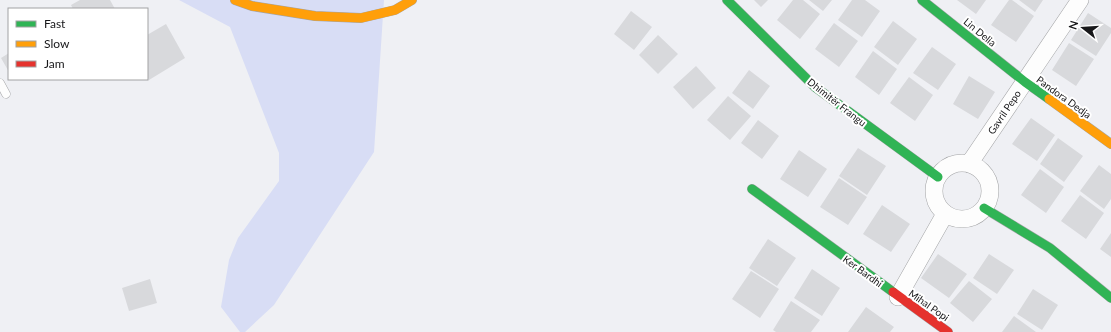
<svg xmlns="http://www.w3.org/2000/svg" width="1111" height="332" font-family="Lato,sans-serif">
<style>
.green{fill:#d8ddf5}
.building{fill:#d8d9dc}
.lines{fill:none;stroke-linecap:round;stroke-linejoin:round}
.lane-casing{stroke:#a3a4a6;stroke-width:9}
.street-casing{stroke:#a3a4a6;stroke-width:18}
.fast-casing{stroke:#a3a4a6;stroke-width:10}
.slow-casing{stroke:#a3a4a6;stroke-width:10}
.jam-casing{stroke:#a3a4a6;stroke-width:10}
.lane{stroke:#fdfdfd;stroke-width:8}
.street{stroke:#fdfdfd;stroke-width:17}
.fast{stroke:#30b455;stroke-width:9}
.slow{stroke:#ff9f0a;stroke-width:9}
.jam{stroke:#e5322d;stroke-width:9}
.labels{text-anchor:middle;stroke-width:4;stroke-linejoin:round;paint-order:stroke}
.street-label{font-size:10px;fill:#171719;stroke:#fff}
</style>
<rect width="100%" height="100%" fill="#eff0f4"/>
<!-- green -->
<path class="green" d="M179 0H384L374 152 274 305 245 332H240L221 307 229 260 238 238 279 181V153L230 27Z"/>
<!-- building -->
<path class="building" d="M80 0H110L115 9H73L71 5Z
M754 0H768L761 7Z
M793 0H803L820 14 800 39 777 20Z
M809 0H832L823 11Z
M852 0H865L880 11 862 37 838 20Z
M957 0H986L976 14Z
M1009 0H1012L1034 16 1016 42 991 25Z
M1019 0H1043L1035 12Z
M631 11 652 27 634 50 614 34Z
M1088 13 1111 28V33L1096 56 1071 40Z
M893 21 917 39 898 65 874 47Z
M834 23 858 41 839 67 815 49Z
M166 24 185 58 149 80 147 76V35Z
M658 35 678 54 658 74 639 55Z
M1069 43 1094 59 1076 86 1052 70Z
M932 47 956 64 938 90 913 73Z
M873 51 897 69 879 95 855 77Z
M9 53V72L1 58Z
M696 66 716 88 693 109 673 87Z
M749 70 770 86 753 109 732 93Z
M969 76 995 92 978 119 953 104Z
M909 77 933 95 915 121 890 103Z
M728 96 751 116 730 140 707 120Z
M1031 118 1055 135 1037 161 1012 144Z
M758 120 779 136 762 159 741 143Z
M1058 138 1083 156 1064 182 1040 164Z
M858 148 886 166 867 195 839 176Z
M799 150 827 169 808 197 780 179Z
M1099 165 1111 174V199L1104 209 1080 191Z
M1040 169 1064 187 1046 213 1021 195Z
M839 178 867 197 848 225 820 207Z
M1080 195 1104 213 1086 239 1061 221Z
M882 205 910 224 891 252 863 234Z
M1111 233V257L1100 249Z
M768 239 796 258 777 286 749 268Z
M938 254 967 274 949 298 921 278Z
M989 254 1014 270 997 294 973 278Z
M812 269 840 288 822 316 794 298Z
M751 271 779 289 760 318 732 299Z
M150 279 157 303 129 311 122 288Z
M969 281 992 299 973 322 950 303Z
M1033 289 1058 305 1042 330 1017 314Z
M791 301 820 320 811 332H776L773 330Z
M866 307 894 327 890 332H848Z
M1014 316 1036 332H1002Z"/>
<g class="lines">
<defs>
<path id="lane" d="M0 83 6 94"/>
<path id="street" d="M934 191a28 28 0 1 1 56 0a28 28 0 1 1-56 0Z
M969 164 1080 0
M898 297 945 214"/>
<path id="fast" d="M727 0 815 87 938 177
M922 0 1025 82 1049 99
M752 189 893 292
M984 208 1050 248 1111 298"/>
<path id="slow" d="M235 0 252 6 315 16 361 18 395 10 412 0
M1049 99 1111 144"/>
<path id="jam" d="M893 292 948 332"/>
</defs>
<!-- lane casing -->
<use href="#lane" class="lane-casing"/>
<!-- street casing -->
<use href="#street" class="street-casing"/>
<!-- fast casing -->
<use href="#fast" class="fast-casing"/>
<!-- slow casing -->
<use href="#slow" class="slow-casing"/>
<!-- jam casing -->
<use href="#jam" class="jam-casing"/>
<!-- lane -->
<use href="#lane" class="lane"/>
<!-- street -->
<use href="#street" class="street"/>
<!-- fast -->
<use href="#fast" class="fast"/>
<!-- slow -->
<use href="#slow" class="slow"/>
<!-- jam -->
<use href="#jam" class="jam"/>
</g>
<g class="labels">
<!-- street labels -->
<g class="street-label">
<text transform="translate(980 32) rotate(39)" y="4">Lin Delia</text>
<text transform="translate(1064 97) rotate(36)" y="4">Pandora Dedja</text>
<text transform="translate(837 102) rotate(38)" y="4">Dhimitër Frangu</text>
<text transform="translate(1004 112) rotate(-56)" y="4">Gavril Pepo</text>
<text transform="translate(863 271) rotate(36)" y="4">Ker Bardhi</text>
<text transform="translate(929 305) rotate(35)" y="4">Mihal Popi</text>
</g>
</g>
<!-- legend -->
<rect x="8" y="8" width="140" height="72" fill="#ffffff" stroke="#a2a2a3"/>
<rect x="16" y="21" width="20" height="6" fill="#30b455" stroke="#a2a2a3"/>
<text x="44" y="28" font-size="12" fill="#171719">Fast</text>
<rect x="16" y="41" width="20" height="6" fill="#ff9f0a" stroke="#a2a2a3"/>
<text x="44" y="48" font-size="12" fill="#171719">Slow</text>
<rect x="16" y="61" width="20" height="6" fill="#e5322d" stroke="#a2a2a3"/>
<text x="44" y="68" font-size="12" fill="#171719">Jam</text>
<!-- north arrow -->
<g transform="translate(1083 28) rotate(287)" stroke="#ffffff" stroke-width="3" paint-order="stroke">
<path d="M0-3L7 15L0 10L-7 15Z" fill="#171719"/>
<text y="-6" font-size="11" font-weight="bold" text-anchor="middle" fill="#171719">N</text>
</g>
</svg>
